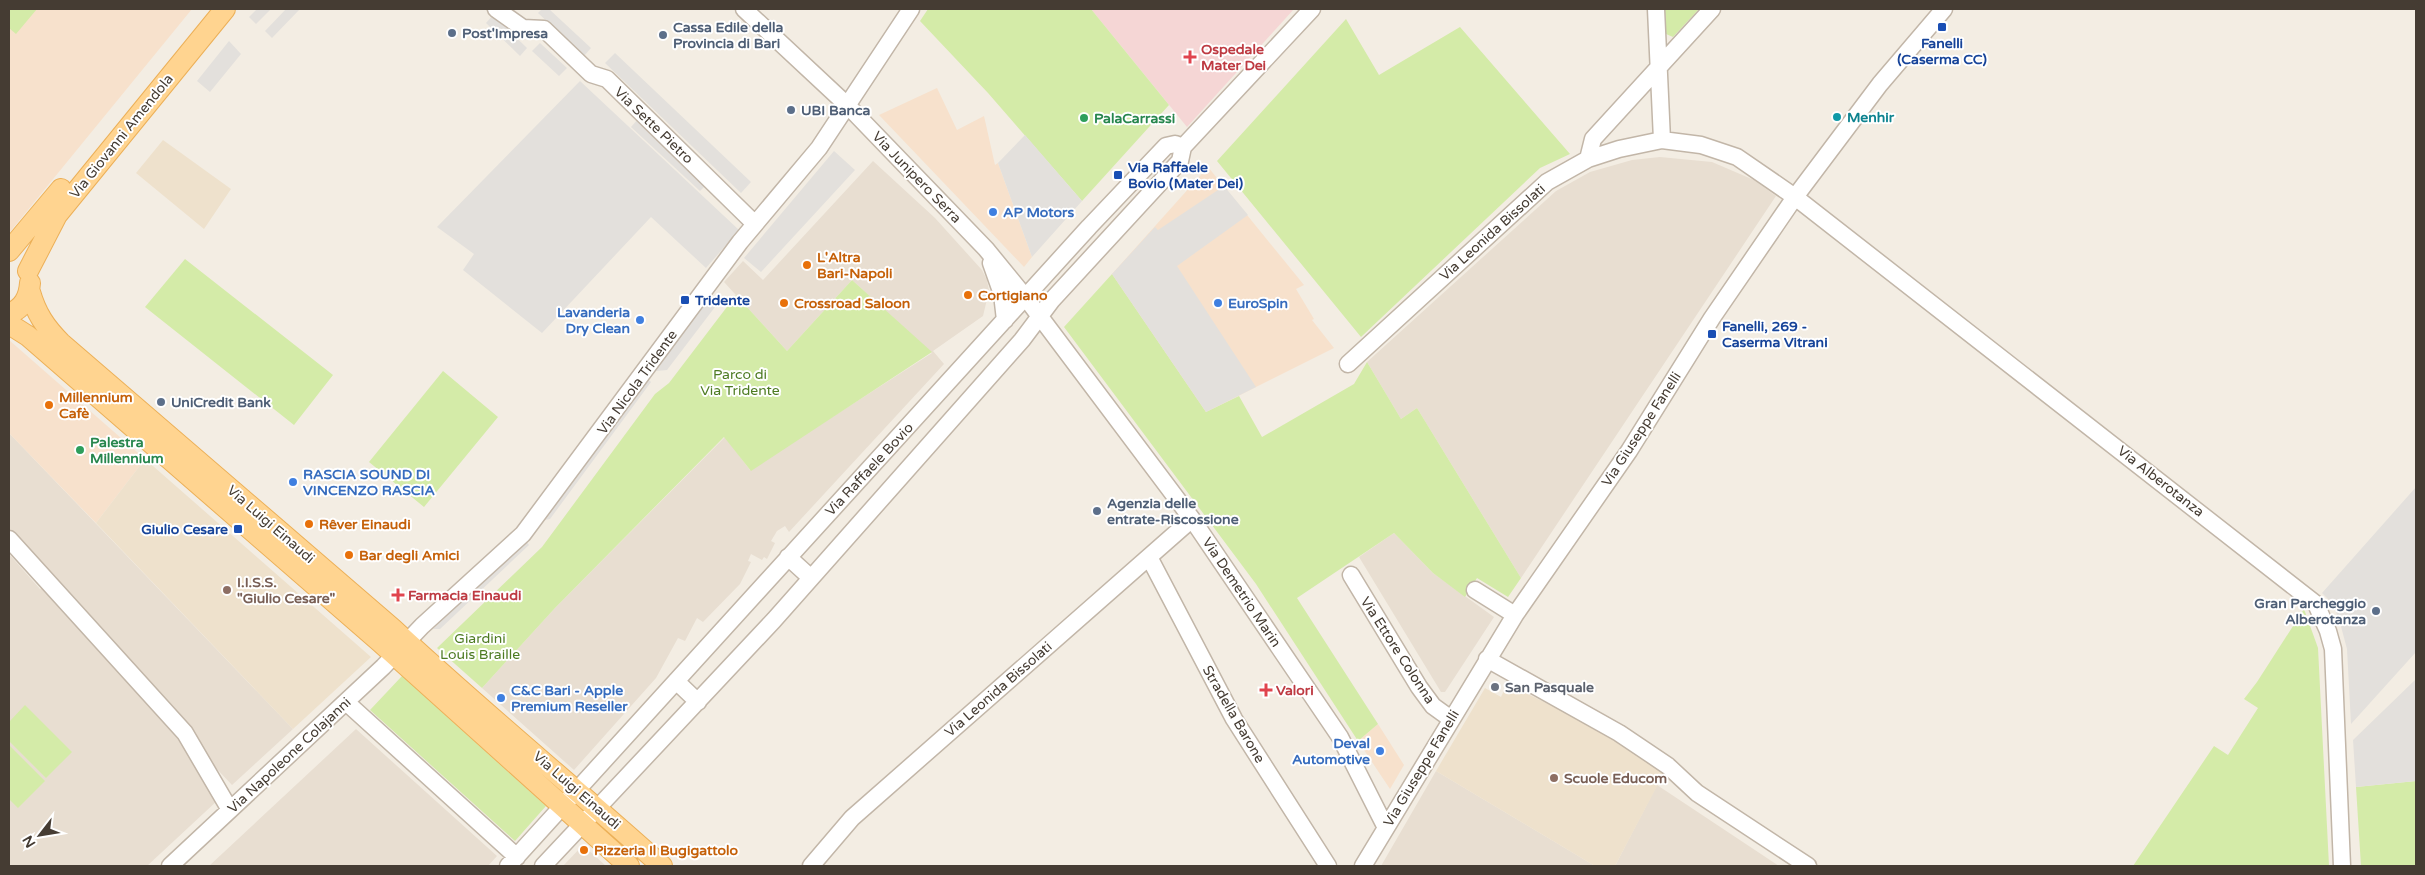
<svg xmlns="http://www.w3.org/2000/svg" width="2425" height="875" font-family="'Varela Round',sans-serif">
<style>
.residential{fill:#e8ded1}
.commercial{fill:#f7e1cc}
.education{fill:#eee1cc}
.medical{fill:#f5d6d5}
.green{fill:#d4eba8}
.parking{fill:#e3e0dc}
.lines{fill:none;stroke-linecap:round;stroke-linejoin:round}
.minor-casing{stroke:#c2b6a8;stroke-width:19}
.major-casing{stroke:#ecb058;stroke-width:22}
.minor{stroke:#fff;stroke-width:16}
.major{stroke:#ffd490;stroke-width:20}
.transit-dot{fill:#1a4fb4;stroke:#fff;stroke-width:2}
.service-dot{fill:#5c6f8a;stroke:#fff;stroke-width:2}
.health-dot{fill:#e0444e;stroke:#fff;stroke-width:2}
.culture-dot{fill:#0f9aa8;stroke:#fff;stroke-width:2}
.leisure-dot{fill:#2e9e5b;stroke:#fff;stroke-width:2}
.shop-dot{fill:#3f7fe0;stroke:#fff;stroke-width:2}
.food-dot{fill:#e8710a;stroke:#fff;stroke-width:2}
.education-dot{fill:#8d6e63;stroke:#fff;stroke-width:2}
.worship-dot{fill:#6b7280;stroke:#fff;stroke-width:2}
.labels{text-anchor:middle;stroke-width:4;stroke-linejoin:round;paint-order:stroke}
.service-label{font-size:14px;font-weight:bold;fill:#4e5e75;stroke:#fff;text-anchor:start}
.transit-label{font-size:14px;font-weight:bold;fill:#164399;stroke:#fff;text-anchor:start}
.health-label{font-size:14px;font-weight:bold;fill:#be3a42;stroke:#fff;text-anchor:start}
.culture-label{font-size:14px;font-weight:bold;fill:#0d838f;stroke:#fff;text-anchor:start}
.leisure-label{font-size:14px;font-weight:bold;fill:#27864d;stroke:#fff;text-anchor:start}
.street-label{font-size:14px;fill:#453c33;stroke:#fff}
.shop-label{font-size:14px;font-weight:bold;fill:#366cbe;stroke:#fff;text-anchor:start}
.food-label{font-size:14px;font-weight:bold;fill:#c56008;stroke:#fff;text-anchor:start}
.park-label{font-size:14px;fill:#4d7b22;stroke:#fff}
.education-label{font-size:14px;font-weight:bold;fill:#785e54;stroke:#fff;text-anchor:start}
.worship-label{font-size:14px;font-weight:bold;fill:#5b616d;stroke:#fff;text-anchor:start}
</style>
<rect width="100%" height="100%" fill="#f3ede3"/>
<!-- residential -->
<path class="residential" d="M1660 157 1712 162 1754 180 1776 196 1521 578 1417 408 1401 419 1367 362 1556 191 1590 172 1632 160Z
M873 161 935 218 982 270 987 280 989 291 983 316 933 351 944 364 789 532 785 526 777 531 771 541 775 543 767 559 764 557 762 560 751 554 748 561 751 562 740 584 703 622 697 618 685 641 678 638 656 678 574 770 482 688 555 608 725 437 750 470 932 353 852 280 787 351 724 282 743 261 763 280Z
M9 433 293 729 232 785 214 766 218 800 147 866H9V554L40 589 54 579 9 528Z
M1394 533 1433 573 1494 617 1445 692H1441L1359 557Z
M356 729 497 856 488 866H209Z
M1436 771 1595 866H1381Z
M1657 785 1779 866H1615Z
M583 845 606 866H563Z"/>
<!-- commercial -->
<path class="commercial" d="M9 9H192L9 233Z
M937 88 957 130 984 116 995 165 998 163 1032 257 1024 267 879 115Z
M1208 167 1304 285 1296 289 1314 319 1312 320 1334 348 1206 412 1112 274Z
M9 340 145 459 96 523 9 433Z
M1378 724 1404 765 1390 789 1358 741Z"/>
<!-- education -->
<path class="education" d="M163 140 231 189 204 229 136 173Z
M145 459 371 657 293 729 96 523Z
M1507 684 1625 741 1666 769 1615 866H1595L1436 771 1485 688 1501 697Z"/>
<!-- medical -->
<path class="medical" d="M1091 9H1294L1187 127Z"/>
<!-- green -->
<path class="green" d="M9 9H37L16 34 9 28Z
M928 9H1091L1169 105 1082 201 988 93 920 21Z
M1665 9H1699L1673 37 1666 34Z
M1346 19 1379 75 1460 27 1570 154 1540 168 1361 337 1217 161Z
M185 259 333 375 294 425 145 307Z
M1112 274 1206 412 1239 396 1262 437 1354 384 1367 362 1401 419 1417 408 1521 578 1508 597 1477 578 1465 597 1433 573 1394 533 1297 598 1378 724 1358 741 1256 584 1064 327Z
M852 280 932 352 751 471 724 437 555 608 482 688 437 648 542 547 655 394 669 383 736 295 787 351Z
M443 371 498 417 424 507 369 462Z
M2304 609 2318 648 2329 866H2133L2214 746 2228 755 2258 708 2244 699 2257 682Z
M402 676 546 806 515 841 370 710Z
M25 705 72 752 46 778 9 741V722Z
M9 745 45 781 18 808 9 799Z
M2416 781V866H2361L2356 787Z"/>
<!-- parking -->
<path class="parking" d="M257 9H271L256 24 249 17Z
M286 9H300L272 38 265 31Z
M542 9H549L591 48 584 56 538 13Z
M493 15 527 48 520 56 486 23Z
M229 41 241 54 210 92 197 81Z
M540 43 567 68 559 76 532 51Z
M615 53 751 182 741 193 605 63Z
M580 81 739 230 706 268 651 217 542 333 463 270 474 254 437 227Z
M638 119 707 184 700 191 631 127Z
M1025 135 1082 201 1032 257 998 163Z
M834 151 855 170 761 272 744 258Z
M1224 186 1248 215 1177 266 1256 387 1206 412 1112 274 1155 227 1158 230Z
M707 301 715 307 667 370 657 371 655 370Z
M648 379 651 382 550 519 544 520Z
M2416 487V652L2351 724 2347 649 2339 619 2332 603 2322 593Z
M526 541 529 545 440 629H433Z
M2415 680 2416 781 2356 787 2353 740Z"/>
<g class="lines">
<defs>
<path id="minor" d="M496 9 523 28 544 29 591 74 607 79 755 224
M744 9 848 106 986 249 1026 298 1192 519 1340 737 1385 826
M1656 9 1662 140
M1588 159 1593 139 1712 9
M991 263 1002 294 1005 320
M1348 364 1547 182 1588 159 1619 149 1662 140 1701 145 1737 157 1795 197 2316 604 2328 631 2333 649 2342 866
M9 539 185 733 230 810
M788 557 811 578
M1149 557 1234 719 1328 866
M1351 575 1419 687 1433 706 1451 719
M1475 590 1515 615
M1487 659 1619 733 1668 766 1697 793 1808 866
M676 681 698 702
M346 702 517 857
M170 866 383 667 422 626 523 534 740 242 819 148 911 9
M508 866 1089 227 1166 146 1175 144 1183 147
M543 866 774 620 1022 340 1052 300 1180 161 1183 147 1312 9
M811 866 852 818 1192 519
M1363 866 1515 615 1629 451 1712 318 1795 197 1880 84 1944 9"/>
<path id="major" d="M9 251 61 189
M28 271 57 215 225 9
M30 292C36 313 45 327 61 343L392 628C480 710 573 786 662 866
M9 314C23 308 29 298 30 283
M9 324 28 336 380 642 629 866"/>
</defs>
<!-- minor casing -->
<use href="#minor" class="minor-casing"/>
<!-- major casing -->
<use href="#major" class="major-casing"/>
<!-- minor -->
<use href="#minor" class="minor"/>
<!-- major -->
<use href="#major" class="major"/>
</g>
<!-- markers -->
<g class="transit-dot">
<rect x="1937" y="22" width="10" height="10" rx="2.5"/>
<rect x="1113" y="170" width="10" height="10" rx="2.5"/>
<rect x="680" y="295" width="10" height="10" rx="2.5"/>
<rect x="1707" y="329" width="10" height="10" rx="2.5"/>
<rect x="233" y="524" width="10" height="10" rx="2.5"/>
</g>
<g class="service-dot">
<circle cx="452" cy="33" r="5"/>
<circle cx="663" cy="35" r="5"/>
<circle cx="791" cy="110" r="5"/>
<circle cx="161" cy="402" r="5"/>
<circle cx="1097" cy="511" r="5"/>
<circle cx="2376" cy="611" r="5"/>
</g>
<g class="health-dot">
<path d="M1187.5 49.5h5v5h5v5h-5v5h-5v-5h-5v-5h5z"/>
<path d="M395.5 587.5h5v5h5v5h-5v5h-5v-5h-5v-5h5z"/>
<path d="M1263.5 682.5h5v5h5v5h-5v5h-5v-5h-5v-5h5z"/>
</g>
<circle class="culture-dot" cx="1837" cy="117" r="5"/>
<g class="leisure-dot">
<circle cx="1084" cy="118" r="5"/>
<circle cx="80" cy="450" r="5"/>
</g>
<g class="shop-dot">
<circle cx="993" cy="212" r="5"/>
<circle cx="1218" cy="303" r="5"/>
<circle cx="640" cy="320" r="5"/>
<circle cx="293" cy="482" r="5"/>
<circle cx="501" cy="698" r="5"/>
<circle cx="1380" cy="751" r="5"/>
</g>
<g class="food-dot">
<circle cx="807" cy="265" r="5"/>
<circle cx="968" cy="295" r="5"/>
<circle cx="784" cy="303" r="5"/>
<circle cx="49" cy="405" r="5"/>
<circle cx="309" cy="524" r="5"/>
<circle cx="349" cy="555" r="5"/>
<circle cx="584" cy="850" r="5"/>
</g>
<g class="education-dot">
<circle cx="227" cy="590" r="5"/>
<circle cx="1554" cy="778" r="5"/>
</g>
<circle class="worship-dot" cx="1495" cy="687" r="5"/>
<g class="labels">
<!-- service labels -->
<g class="service-label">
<text x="673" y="32">Cassa Edile della<tspan x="673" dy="16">Provincia di Bari</tspan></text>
<text x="462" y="38">Post'Impresa</text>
<text x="801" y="115">UBI Banca</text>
<text x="171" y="407">UniCredit Bank</text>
<text x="1107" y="508">Agenzia delle<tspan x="1107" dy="16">entrate-Riscossione</tspan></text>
<text x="2366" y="608" text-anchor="end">Gran Parcheggio<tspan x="2366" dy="16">Alberotanza</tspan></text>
</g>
<!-- transit labels -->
<g class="transit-label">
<text x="1942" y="48" text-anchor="middle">Fanelli<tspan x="1942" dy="16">(Caserma CC)</tspan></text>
<text x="1128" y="172">Via Raffaele<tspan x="1128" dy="16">Bovio (Mater Dei)</tspan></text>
<text x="695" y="305">Tridente</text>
<text x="1722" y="331">Fanelli, 269 -<tspan x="1722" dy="16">Caserma Vitrani</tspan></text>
<text x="228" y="534" text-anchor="end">Giulio Cesare</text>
</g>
<!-- health labels -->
<g class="health-label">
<text x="1201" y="54">Ospedale<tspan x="1201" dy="16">Mater Dei</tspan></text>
<text x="408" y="600">Farmacia Einaudi</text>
<text x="1276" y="695">Valori</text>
</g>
<!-- culture labels -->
<g class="culture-label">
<text x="1847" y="122">Menhir</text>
</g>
<!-- leisure labels -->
<g class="leisure-label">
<text x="1094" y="123">PalaCarrassi</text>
<text x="90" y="447">Palestra<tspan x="90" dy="16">Millennium</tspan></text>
</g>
<!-- street labels -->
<g class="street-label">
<text transform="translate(654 125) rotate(44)" y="5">Via Sette Pietro</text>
<text transform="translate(121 136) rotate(-51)" y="5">Via Giovanni Amendola</text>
<text transform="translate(917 177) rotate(46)" y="5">Via Junipero Serra</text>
<text transform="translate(1492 232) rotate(-42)" y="5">Via Leonida Bissolati</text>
<text transform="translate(637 382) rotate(-54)" y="5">Via Nicola Tridente</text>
<text transform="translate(1641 429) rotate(-57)" y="5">Via Giuseppe Fanelli</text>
<text transform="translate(869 469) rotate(-47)" y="5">Via Raffaele Bovio</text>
<text transform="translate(2161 481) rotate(38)" y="5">Via Alberotanza</text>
<text transform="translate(271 524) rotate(41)" y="5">Via Luigi Einaudi</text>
<text transform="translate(1242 592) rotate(56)" y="5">Via Demetrio Marin</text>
<text transform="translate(1398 650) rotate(57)" y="5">Via Ettore Colonna</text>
<text transform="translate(998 689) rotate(-41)" y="5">Via Leonida Bissolati</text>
<text transform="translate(1234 714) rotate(60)" y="5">Stradella Barone</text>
<text transform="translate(289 755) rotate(-43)" y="5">Via Napoleone Colajanni</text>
<text transform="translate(1421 768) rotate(-59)" y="5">Via Giuseppe Fanelli</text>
<text transform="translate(577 790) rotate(41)" y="5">Via Luigi Einaudi</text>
</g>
<!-- shop labels -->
<g class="shop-label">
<text x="1003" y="217">AP Motors</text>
<text x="1228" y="308">EuroSpin</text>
<text x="630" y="317" text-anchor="end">Lavanderia<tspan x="630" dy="16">Dry Clean</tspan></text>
<text x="303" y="479">RASCIA SOUND DI<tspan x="303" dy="16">VINCENZO RASCIA</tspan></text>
<text x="511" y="695">C&amp;C Bari - Apple<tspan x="511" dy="16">Premium Reseller</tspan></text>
<text x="1370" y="748" text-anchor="end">Deval<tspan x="1370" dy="16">Automotive</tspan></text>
</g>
<!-- food labels -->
<g class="food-label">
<text x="817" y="262">L'Altra<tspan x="817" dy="16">Bari-Napoli</tspan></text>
<text x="978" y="300">Cortigiano</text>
<text x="794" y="308">Crossroad Saloon</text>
<text x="59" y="402">Millennium<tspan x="59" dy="16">Cafè</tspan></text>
<text x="319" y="529">Rêver Einaudi</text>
<text x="359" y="560">Bar degli Amici</text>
<text x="594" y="855">Pizzeria Il Bugigattolo</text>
</g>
<!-- park labels -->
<g class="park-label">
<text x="740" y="379">Parco di<tspan x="740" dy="16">Via Tridente</tspan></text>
<text x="480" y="643">Giardini<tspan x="480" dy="16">Louis Braille</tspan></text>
</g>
<!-- education labels -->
<g class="education-label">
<text x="237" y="587">I.I.S.S.<tspan x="237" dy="16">"Giulio Cesare"</tspan></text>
<text x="1564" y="783">Scuole Educom</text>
</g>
<!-- worship labels -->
<g class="worship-label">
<text x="1505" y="692">San Pasquale</text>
</g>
</g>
<!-- border -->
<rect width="2425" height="875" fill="none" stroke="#453c33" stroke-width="20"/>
<!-- north arrow -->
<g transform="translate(40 835) rotate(239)" stroke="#ffffff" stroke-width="4" paint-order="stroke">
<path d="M0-4L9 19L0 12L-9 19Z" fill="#453c33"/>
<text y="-8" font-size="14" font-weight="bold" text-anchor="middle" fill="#453c33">N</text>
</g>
</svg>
